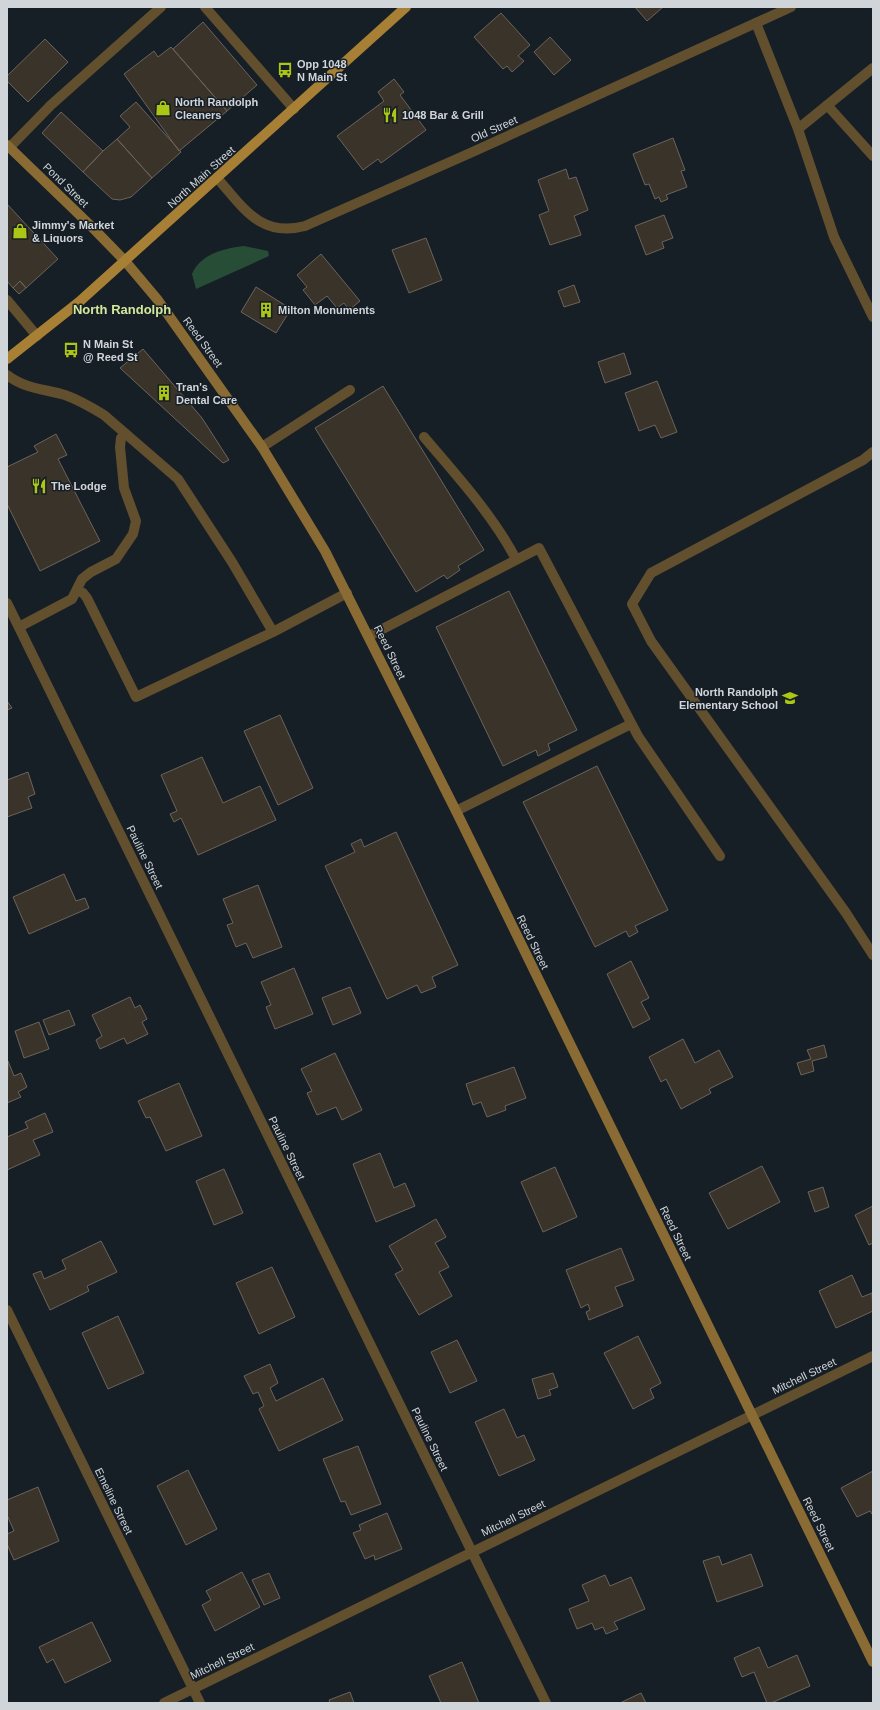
<svg xmlns="http://www.w3.org/2000/svg" width="880" height="1710" font-family="Helvetica,sans-serif">
<style>
.green{fill:#274d37}
.building{fill:#3a332a;stroke:#6c645b}
.lines{fill:none;stroke-linecap:round;stroke-linejoin:round}
.service{stroke:#624f2e;stroke-width:10}
.minor{stroke:#624f2e;stroke-width:10}
.secondary{stroke:#896b33;stroke-width:10}
.primary{stroke:#a78035;stroke-width:10}
.labels{text-anchor:middle;stroke-width:3;stroke-linejoin:round;paint-order:stroke}
.poi-label{font-size:11px;font-weight:bold;fill:#d0d5da;stroke:#171f26;text-anchor:start}
.street-label{font-size:11px;fill:#d0d5da;stroke:#171f26}
.quarter-label{font-size:13px;font-weight:bold;fill:#d4e79b;stroke:#171f26}
</style>
<rect width="100%" height="100%" fill="#171f26"/>
<!-- green -->
<path class="green" d="M244 246 268 251 269 256 196 289 192 274C200 254 225 248 244 246Z"/>
<!-- building -->
<path class="building" d="M635 7H663L647 21Z
M501 13 530 45 518 56 524 61 512 72 507 66 503 69 474 37Z
M203 22 257 85 227 111 173 49Z
M550 37 571 60 554 75 534 52Z
M45 39 68 62 28 102 7 81V76Z
M171 47 227 111 179 151 124 74 154 51 158 57Z
M394 79 404 92 400 95 426 130 381 163 378 159 363 170 337 136 384 101 378 92Z
M136 102 181 152 152 178 117 139 130 127 120 116Z
M61 112 103 151 83 172 42 133Z
M673 138 685 170 681 171 687 187 666 195 668 199 661 202 659 197 655 199 649 184 645 185 633 154Z
M117 139 152 178 131 197 120 200 112 199 83 172 103 151Z
M566 169 569 179 576 177 588 210 574 216 581 235 550 245 539 215 549 211 538 180Z
M7 204 58 259 26 288 20 281 13 288 7 281Z
M664 215 673 238 662 242 664 248 646 255 635 226Z
M426 238 442 280 409 293 392 250Z
M321 254 360 301 349 310 344 303 337 308 327 296 315 305 303 290 307 287 297 275Z
M20 281 26 288 19 294 13 288Z
M574 285 580 302 564 307 558 291Z
M256 287 291 309 276 333 241 312Z
M143 349 202 418 229 460 223 463 120 368Z
M624 353 631 374 605 383 598 362Z
M657 381 677 432 661 438 655 425 639 431 625 393Z
M383 386 484 550 458 566 460 570 447 579 444 575 416 592 315 428Z
M56 434 67 455 58 459 100 541 40 571 7 504V467L38 452 34 446Z
M509 591 577 730 548 744 550 750 538 756 536 750 503 766 436 627Z
M7 701 12 708 7 710Z
M280 715 313 788 278 805 244 731Z
M202 757 223 803 260 786 276 820 198 855 181 818 174 822 170 814 177 811 161 775Z
M597 766 668 910 635 926 638 932 629 937 626 931 595 947 523 802Z
M28 772 35 794 28 797 32 808 7 817V780Z
M396 832 458 965 432 977 436 987 421 993 417 985 387 999 325 866 355 852 351 844 361 839 364 847Z
M64 874 76 901 85 898 89 908 29 934 13 897Z
M258 885 282 947 253 958 246 943 236 947 227 925 233 923 223 899Z
M631 961 649 998 641 1002 650 1019 633 1028 607 974Z
M294 968 313 1014 275 1029 266 1007 271 1005 261 982Z
M350 987 361 1013 333 1025 322 998Z
M130 997 135 1008 140 1005 147 1019 142 1022 148 1034 127 1044 124 1038 100 1049 96 1040 102 1036 92 1015Z
M69 1010 75 1025 49 1035 43 1020Z
M39 1022 49 1049 24 1058 15 1031Z
M683 1039 695 1063 719 1050 733 1077 709 1089 711 1093 681 1109 666 1079 661 1082 649 1057Z
M824 1045 827 1057 812 1061 814 1071 801 1075 797 1063 811 1059 807 1050Z
M335 1053 362 1110 342 1120 336 1107 317 1115 307 1093 312 1091 301 1069Z
M8 1061 14 1076 21 1073 27 1087 18 1092 21 1097 7 1103Z
M514 1067 526 1098 505 1106 506 1110 487 1117 481 1102 473 1105 466 1084Z
M179 1083 202 1136 166 1151 150 1117 146 1118 138 1101Z
M45 1113 53 1132 33 1140 40 1155 7 1170V1137L28 1128 25 1122Z
M380 1153 394 1188 405 1183 415 1206 376 1222 353 1164Z
M762 1166 780 1202 728 1229 709 1193Z
M555 1167 577 1217 543 1232 521 1182Z
M224 1169 243 1213 214 1225 196 1181Z
M823 1187 829 1207 815 1212 808 1192Z
M873 1206V1243L869 1245 855 1215Z
M436 1219 446 1237 435 1243 449 1267 439 1272 452 1296 419 1315 395 1274 403 1270 389 1246Z
M101 1241 117 1272 87 1286 89 1291 50 1310 33 1274 41 1271 44 1279 66 1269 62 1260Z
M621 1248 634 1280 615 1287 623 1306 589 1320 586 1312 590 1310 588 1304 581 1308 566 1270Z
M272 1267 295 1317 259 1334 236 1283Z
M852 1275 862 1297 872 1293 873 1311 836 1328 819 1291Z
M118 1316 144 1373 108 1389 82 1333Z
M638 1336 661 1383 650 1389 654 1398 633 1409 604 1353Z
M457 1340 477 1381 450 1393 431 1352Z
M270 1364 278 1383 270 1388 276 1401 323 1378 343 1420 279 1451 259 1409 264 1406 258 1392 253 1394 244 1376Z
M553 1373 558 1387 549 1390 551 1395 538 1399 532 1379Z
M504 1409 517 1438 524 1435 535 1460 499 1476 475 1422Z
M358 1446 381 1504 351 1515 345 1501 341 1502 323 1459Z
M188 1470 217 1529 186 1545 157 1486Z
M873 1471V1513L872 1514 870 1511 857 1517 841 1488Z
M38 1487 59 1541 14 1560 7 1544V1534L14 1531 7 1515V1500Z
M387 1513 402 1549 375 1560 374 1555 365 1559 353 1533 361 1530 359 1525Z
M751 1554 763 1586 717 1602 703 1561 719 1556 722 1565Z
M242 1572 260 1607 215 1631 202 1605 211 1600 206 1591Z
M269 1573 280 1598 264 1605 252 1580Z
M605 1575 610 1586 631 1577 645 1609 614 1622 618 1629 606 1634 603 1627 595 1630 592 1623 577 1629 569 1609 589 1601 582 1585Z
M92 1622 111 1661 65 1683 53 1659 47 1663 39 1647Z
M759 1647 768 1668 797 1655 810 1686 771 1703H767L754 1672 742 1677 734 1658Z
M462 1662 479 1703H441L429 1676Z
M350 1692 354 1703H330L329 1700Z
M641 1693 646 1703H620Z"/>
<g class="lines">
<!-- service -->
<path class="service" d="M205 7 294 109
M756 23 798 129 834 237 873 317
M827 105 873 156
M798 129 873 68
M10 147 51 105 161 7
M7 300 37 336
M7 375C25 389 45 389 65 395 79 400 91 407 104 415L178 479 232 562 273 632
M424 437C457 476 492 514 516 559
M262 447 350 390
M873 452 863 460 651 573 632 604 651 641 846 913 873 955
M77 590 83 593 87 598 136 697 273 632 347 593
M19 627 72 599 82 579 91 572 116 559 133 534 136 521 124 488 120 447 121 438 125 433
M369 636 539 548 638 736 720 856
M456 811 631 724"/>
<!-- minor -->
<path class="minor" d="M217 178C243 207 260 238 305 226L468 154 791 7
M7 603 546 1703
M7 1310 200 1703
M164 1703 873 1356"/>
<!-- secondary -->
<path class="secondary" d="M7 145 91 226 125 261 157 299 262 447 325 551 456 811 873 1662"/>
<!-- primary -->
<path class="primary" d="M7 359 79 302 406 7"/>
</g>
<!-- icons -->
<defs>
<symbol id="bus-bare" viewBox="-9 -9 18 18"><path d="M-5-6H5V4H4V6H2V4H-2V6H-4V4H-5ZM-3.5-4V0h7V-4ZM-3.5 1.2v1.5H-2V1.2ZM2 1.2v1.5H3.5V1.2Z" fill="#abc615" stroke="#171f26" stroke-width="2.5" paint-order="stroke"/></symbol>
<symbol id="shop-bare" viewBox="-9 -9 18 18"><path d="M-5-2.5h2.3a2.7 3.5 0 0 1 5.4 0H5L5.5 6h-11ZM-1.5-2.5h3a1.5 2.3 0 0 0-3 0Z" fill="#abc615" stroke="#171f26" stroke-width="2.5" paint-order="stroke"/></symbol>
<symbol id="restaurant-bare" viewBox="-9 -9 18 18"><path d="M-5-6h1v4h1v-4h1v4h1v-4h1v5L-1.5 .5V6h-2V.5L-5-1ZM5-6V6H3V1.5H1.5Q1.5-4 5-6Z" fill="#abc615" stroke="#171f26" stroke-width="2.5" paint-order="stroke"/></symbol>
<symbol id="building-bare" viewBox="-9 -9 18 18"><path d="M-4-6H4V6H1V3H-1V6H-4ZM-2.5-4.3h1.7v1.8h-1.7ZM.8-4.3h1.7v1.8H.8ZM-2.5-1h1.7V.8h-1.7ZM.8-1h1.7V.8H.8Z" fill="#abc615" stroke="#171f26" stroke-width="2.5" paint-order="stroke"/></symbol>
<symbol id="school-bare" viewBox="-9 -9 18 18"><path d="M0-5L7-2L0 1L-7-2ZM-4 1L0 2.5L4 1V4Q0 6-4 4Z" fill="#abc615" stroke="#171f26" stroke-width="2.5" paint-order="stroke"/></symbol>
</defs>
<g fill-rule="evenodd">
<use href="#bus-bare" x="274" y="59" width="22" height="22"/>
<use href="#shop-bare" x="152" y="97" width="22" height="22"/>
<use href="#restaurant-bare" x="379" y="104" width="22" height="22"/>
<use href="#shop-bare" x="9" y="220" width="22" height="22"/>
<use href="#building-bare" x="255" y="299" width="22" height="22"/>
<use href="#bus-bare" x="60" y="339" width="22" height="22"/>
<use href="#building-bare" x="153" y="382" width="22" height="22"/>
<use href="#restaurant-bare" x="28" y="475" width="22" height="22"/>
<use href="#school-bare" x="779" y="687" width="22" height="22"/>
</g>
<g class="labels">
<!-- poi labels -->
<g class="poi-label">
<text x="297" y="68">Opp 1048<tspan x="297" dy="13">N Main St</tspan></text>
<text x="175" y="106">North Randolph<tspan x="175" dy="13">Cleaners</tspan></text>
<text x="402" y="119">1048 Bar &amp; Grill</text>
<text x="32" y="229">Jimmy's Market<tspan x="32" dy="13">&amp; Liquors</tspan></text>
<text x="278" y="314">Milton Monuments</text>
<text x="83" y="348">N Main St<tspan x="83" dy="13">@ Reed St</tspan></text>
<text x="176" y="391">Tran's<tspan x="176" dy="13">Dental Care</tspan></text>
<text x="51" y="490">The Lodge</text>
<text x="778" y="696" text-anchor="end">North Randolph<tspan x="778" dy="13">Elementary School</tspan></text>
</g>
<!-- street labels -->
<g class="street-label">
<text transform="translate(494 129) rotate(-24)" y="4">Old Street</text>
<text transform="translate(201 177) rotate(-42)" y="4">North Main Street</text>
<text transform="translate(66 185) rotate(44)" y="4">Pond Street</text>
<text transform="translate(203 342) rotate(54)" y="4">Reed Street</text>
<text transform="translate(390 652) rotate(64)" y="4">Reed Street</text>
<text transform="translate(145 857) rotate(64)" y="4">Pauline Street</text>
<text transform="translate(533 942) rotate(64)" y="4">Reed Street</text>
<text transform="translate(287 1148) rotate(64)" y="4">Pauline Street</text>
<text transform="translate(676 1233) rotate(64)" y="4">Reed Street</text>
<text transform="translate(804 1376) rotate(-26)" y="4">Mitchell Street</text>
<text transform="translate(430 1439) rotate(64)" y="4">Pauline Street</text>
<text transform="translate(114 1501) rotate(64)" y="4">Emeline Street</text>
<text transform="translate(513 1518) rotate(-26)" y="4">Mitchell Street</text>
<text transform="translate(819 1524) rotate(64)" y="4">Reed Street</text>
<text transform="translate(222 1661) rotate(-26)" y="4">Mitchell Street</text>
</g>
<!-- quarter labels -->
<g class="quarter-label">
<text x="122" y="314">North Randolph</text>
</g>
</g>
<!-- border -->
<rect width="880" height="1710" fill="none" stroke="#d0d5da" stroke-width="16"/>
</svg>
